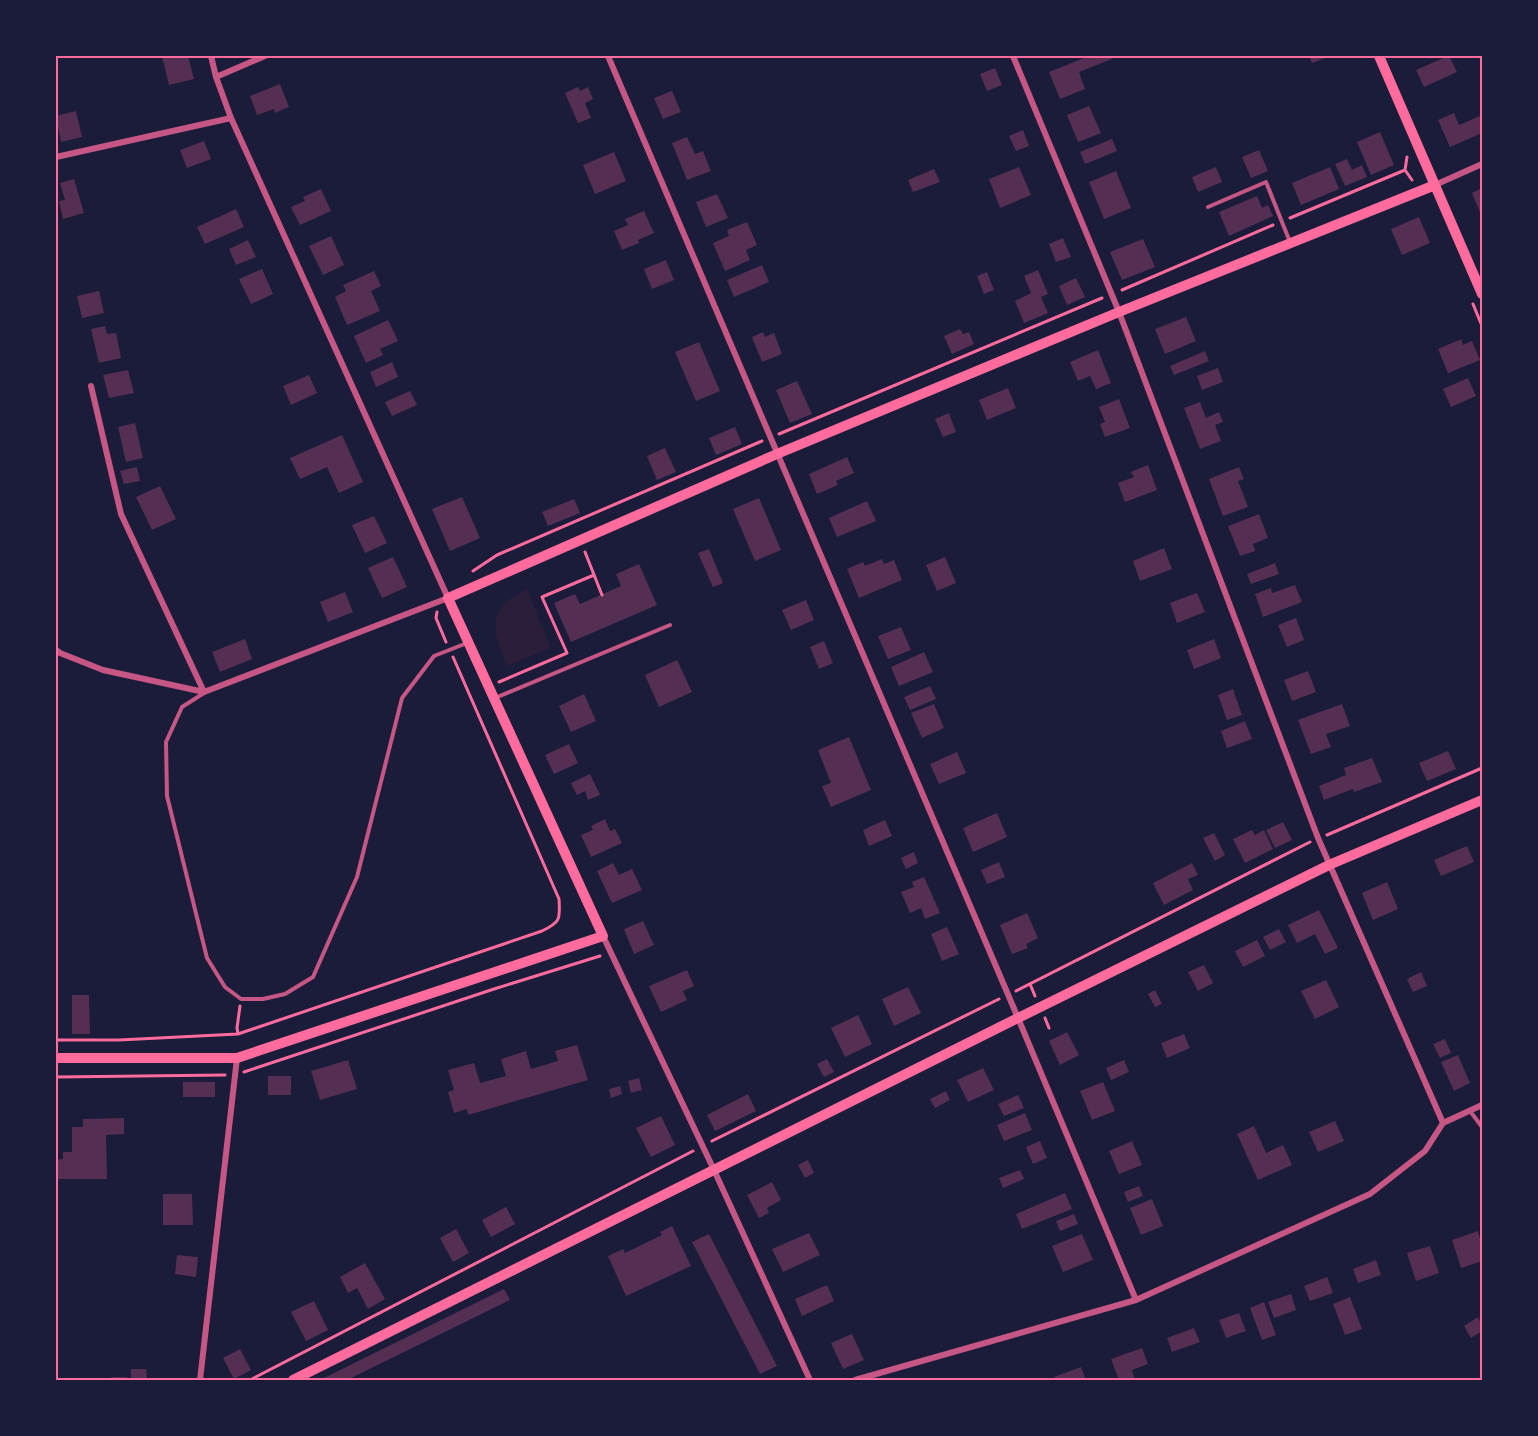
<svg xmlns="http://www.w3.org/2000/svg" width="1538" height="1436" font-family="Mulish,sans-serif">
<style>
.green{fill:#2a1e3b}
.building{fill:#542f53}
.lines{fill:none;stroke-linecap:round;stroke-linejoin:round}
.path{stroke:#ff6b9d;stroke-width:3}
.service{stroke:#c65784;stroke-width:4}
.minor{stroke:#c65784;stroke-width:6}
.secondary{stroke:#ff6b9d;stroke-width:10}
.neatline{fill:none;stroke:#ff6b9d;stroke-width:2}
</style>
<rect width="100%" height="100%" fill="#1b1b3a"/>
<!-- green -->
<path class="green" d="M527 589 551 648 507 666C499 646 486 620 506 602 512 597 520 593 527 589Z"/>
<!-- building -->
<path class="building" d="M162 56H188L194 79 169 85Z
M1089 56H1110L1112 59 1079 72 1085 89 1060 99 1049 72Z
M1309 56H1330L1312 63Z
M1448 56H1449L1457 72 1424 87 1416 70Z
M995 68 1002 85 987 91 980 74Z
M280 84 289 107 275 113 274 109 257 115 250 96Z
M578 87 580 91 588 87 593 99 585 103 591 118 578 123 565 93Z
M672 91 681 112 663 119 654 98Z
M1089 106 1101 133 1078 142 1067 115Z
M76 111 82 137 61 142 56 116Z
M1454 113 1459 125 1482 115V133L1450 147 1438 120Z
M1023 130 1029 146 1016 151 1009 136Z
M1380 132 1394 165 1371 175 1357 142Z
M687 137 695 154 703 151 711 171 687 180 672 143Z
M1112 139 1117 151 1085 164 1080 152Z
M204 141 211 159 187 168 180 150Z
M1259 150 1268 171 1251 178 1242 157Z
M614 152 626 181 595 194 583 165Z
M1347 159 1352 170 1362 165 1367 177 1345 186 1335 164Z
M1019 167 1031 195 1000 208 989 179Z
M1216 167 1222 182 1198 192 1192 177Z
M1330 167 1339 189 1301 205 1292 183Z
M934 169 940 182 913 192 908 180Z
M1116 171 1131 208 1104 219 1089 182Z
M74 179 84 213 63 219 59 201 65 200 60 183Z
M1482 188V217L1472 193Z
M321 189 331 211 300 225 291 207 305 201 303 197Z
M717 194 728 218 706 227 696 202Z
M1257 196 1262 208 1268 205 1273 216 1229 236 1219 212Z
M236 209 244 227 205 244 197 227Z
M644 211 654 233 638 240 639 243 622 250 614 231 628 225 625 219Z
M1419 217 1430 243 1402 255 1391 229Z
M747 222 757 245 746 250 750 260 725 271 713 243 729 236 727 230Z
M331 236 344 265 323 275 309 246Z
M1063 238 1071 257 1056 262 1049 244Z
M1143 239 1155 267 1122 280 1110 252Z
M248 240 256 257 236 265 229 249Z
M666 260 674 280 652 289 644 269Z
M762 265 769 282 734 297 727 280Z
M262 269 273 294 251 304 239 279Z
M1038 270 1048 294 1041 297 1048 313 1024 323 1015 301 1031 293 1024 276Z
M374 271 381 286 371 291 380 311 347 325 335 297 346 291 343 285Z
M987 272 994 290 984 294 977 276Z
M1076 278 1085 297 1067 305 1059 286Z
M99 291 104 313 82 318 77 296Z
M1186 317 1196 341 1165 354 1155 329Z
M388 320 398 341 380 349 383 355 366 363 354 336Z
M105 326 107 334 116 333 121 358 99 363 91 329Z
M960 329 963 334 969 332 974 344 952 354 944 336Z
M763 332 765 337 774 333 782 354 762 362 752 337Z
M1461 339 1463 345 1472 341 1480 360 1448 373 1438 349Z
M699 342 720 391 696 401 675 352Z
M1098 350 1111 383 1096 389 1090 376 1078 381 1070 362Z
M1205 351 1209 361 1174 375 1170 366Z
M392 362 398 377 376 387 370 372Z
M1218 368 1223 382 1202 390 1197 376Z
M128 370 134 393 109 398 103 375Z
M309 375 317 393 291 405 283 386Z
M1468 378 1476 396 1451 407 1443 389Z
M797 381 812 414 790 423 776 390Z
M1008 388 1016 408 987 420 979 400Z
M410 391 417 405 392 416 385 402Z
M1119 399 1130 428 1105 437 1100 424 1105 422 1099 407Z
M1200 402 1206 418 1219 412 1223 422 1215 425 1221 441 1200 449 1184 408Z
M949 413 956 432 943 437 935 419Z
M135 423 143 458 126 462 118 427Z
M735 427 742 444 716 455 709 438Z
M342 435 363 482 339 493 327 467 300 479 290 458Z
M665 448 676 472 657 480 647 456Z
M847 457 854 473 836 481 838 485 817 494 809 474Z
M1148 465 1157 490 1125 502 1118 483 1134 477 1131 472Z
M137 467 140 481 124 484 120 471Z
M1239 467 1244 479 1238 481 1248 507 1223 516 1209 479Z
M160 486 176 519 152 530 136 497Z
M462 497 480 538 450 551 432 509Z
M759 498 781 550 755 561 733 509Z
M574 499 580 513 548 526 542 512Z
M867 501 876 521 837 537 829 518Z
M1259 514 1268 538 1253 544 1255 551 1240 556 1228 526Z
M374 516 387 543 365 553 352 525Z
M1164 548 1172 569 1140 581 1133 561Z
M709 549 723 583 713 587 698 553Z
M393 557 407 587 382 598 368 568Z
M945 557 956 583 937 591 926 565Z
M882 559 884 564 894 560 902 580 859 598 847 569 863 562 865 566Z
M1275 563 1279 574 1251 584 1247 574Z
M639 564 657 605 571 642 554 603 575 594 580 604 621 586 616 574Z
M1295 585 1302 602 1263 617 1255 594 1271 588 1272 593Z
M345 592 353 612 328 622 320 602Z
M1197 593 1205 612 1177 623 1170 603Z
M806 600 814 620 791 630 782 610Z
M1296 618 1304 640 1287 647 1278 625Z
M901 627 911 650 888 659 878 636Z
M245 639 252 659 220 672 212 652Z
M1214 639 1221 658 1194 669 1187 650Z
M824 641 833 663 819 669 810 647Z
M924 652 933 672 899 686 891 667Z
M677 660 692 692 659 707 645 675Z
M1308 671 1316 692 1292 701 1284 680Z
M930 686 936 699 910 710 904 697Z
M1233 689 1242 715 1227 720 1218 695Z
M584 694 596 721 571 732 559 706Z
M934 704 944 728 922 738 911 713Z
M1342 704 1350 726 1326 734 1331 747 1311 754 1298 720Z
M1245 721 1252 739 1227 748 1221 731Z
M849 737 871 790 831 807 822 786 831 783 818 750Z
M569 744 578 763 554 774 545 755Z
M1448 751 1456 769 1427 781 1419 763Z
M957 752 966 773 939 784 930 764Z
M1372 758 1382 782 1354 792 1353 789 1324 800 1319 786 1346 775 1344 768Z
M590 774 600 795 588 800 585 791 577 795 571 783Z
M997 813 1007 837 973 852 963 828Z
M605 819 610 831 615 829 622 843 591 857 581 835 593 830 591 826Z
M885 820 892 836 869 846 863 830Z
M1283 822 1292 840 1275 848 1266 830Z
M1252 830 1255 835 1264 830 1273 849 1245 863 1233 839Z
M1214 833 1225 855 1215 861 1203 838Z
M1467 846 1474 862 1441 876 1434 860Z
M914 852 918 863 906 869 901 858Z
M999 862 1005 877 987 884 981 870Z
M613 863 619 875 632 869 642 890 612 903 597 871Z
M1192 863 1198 875 1188 879 1193 890 1164 905 1153 883Z
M924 877 940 913 925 919 921 908 910 913 901 892 914 887 912 882Z
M1387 882 1398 909 1373 920 1362 893Z
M1319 910 1338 948 1325 954 1315 934 1297 943 1288 925Z
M1027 913 1038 938 1026 944 1028 948 1012 954 1000 925Z
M643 921 654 945 634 954 624 929Z
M947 927 959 954 942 961 931 934Z
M1279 929 1286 942 1270 950 1263 937Z
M1257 940 1265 956 1243 967 1235 951Z
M1204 965 1213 983 1198 991 1188 972Z
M687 970 694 986 683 991 687 1000 661 1012 649 986Z
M1421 972 1427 986 1413 992 1407 979Z
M1326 980 1339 1007 1315 1019 1301 991Z
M908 987 921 1013 894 1026 882 999Z
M1155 990 1162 1004 1155 1007 1148 994Z
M72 995H89L90 1034H72Z
M858 1015 872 1044 845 1057 831 1028Z
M1067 1032 1079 1055 1060 1065 1049 1041Z
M1184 1034 1190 1048 1167 1058 1161 1043Z
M1445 1039 1451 1053 1440 1058 1433 1044Z
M577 1045 588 1080 468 1115 467 1109 454 1113 448 1092 454 1090 448 1070 474 1063 480 1083 506 1076 501 1059 526 1051 531 1069 558 1061 555 1051Z
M1458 1055 1470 1083 1454 1091 1441 1062Z
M827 1059 834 1072 824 1077 817 1064Z
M348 1060 357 1089 320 1100 311 1071Z
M1124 1060 1129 1072 1111 1080 1106 1068Z
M983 1068 994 1090 968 1102 957 1080Z
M268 1076H291V1095H268Z
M639 1078 642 1090 631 1093 628 1081Z
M183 1082H215V1097H183Z
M1103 1082 1115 1111 1092 1120 1080 1091Z
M620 1086 622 1094 611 1098 609 1089Z
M946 1091 950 1100 935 1108 930 1099Z
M748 1094 756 1111 715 1131 707 1115Z
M1018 1095 1024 1108 1004 1116 998 1104Z
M1025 1113 1032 1130 1004 1141 997 1125Z
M661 1116 675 1145 651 1157 636 1128Z
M124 1118V1134L106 1135 107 1179H56V1160L63 1159V1152H72V1127H83V1119Z
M1335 1121 1344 1141 1318 1152 1309 1132Z
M1254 1126 1266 1153 1283 1145 1292 1165 1258 1180 1237 1134Z
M1040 1141 1047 1158 1033 1164 1026 1147Z
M1132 1141 1142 1165 1119 1174 1109 1151Z
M808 1160 814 1173 805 1178 798 1165Z
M1020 1170 1024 1179 1003 1188 999 1178Z
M772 1182 781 1200 767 1208 769 1213 759 1218 747 1195Z
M1139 1186 1143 1196 1128 1202 1124 1192Z
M1065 1193 1072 1209 1022 1229 1016 1214Z
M163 1194H192L193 1225H163Z
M1152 1199 1163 1226 1141 1235 1130 1208Z
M506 1207 515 1224 491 1237 482 1220Z
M1074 1214 1078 1224 1060 1231 1056 1221Z
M672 1226 691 1266 626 1296 608 1256 623 1249 625 1253 662 1235 660 1232Z
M456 1229 469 1253 453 1262 440 1238Z
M1478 1231 1482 1247V1261L1461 1268 1452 1240Z
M809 1233 820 1255 783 1272 772 1249Z
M709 1234 777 1366 760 1374 692 1242Z
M1082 1234 1093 1260 1063 1272 1052 1246Z
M1430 1246 1439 1273 1416 1281 1407 1253Z
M177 1255 198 1257 196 1277 175 1274Z
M1376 1260 1381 1275 1358 1283 1353 1269Z
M365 1263 385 1299 368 1309 357 1288 348 1293 340 1277Z
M1327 1277 1333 1293 1310 1301 1304 1286Z
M827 1285 834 1301 802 1316 795 1299Z
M504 1289 510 1300 347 1380H320Z
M1291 1294 1296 1310 1274 1318 1268 1302Z
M1350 1297 1362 1329 1345 1335 1333 1304Z
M314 1301 328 1330 306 1341 291 1312Z
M1264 1302 1276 1335 1262 1340 1250 1308Z
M1239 1313 1246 1331 1226 1338 1219 1320Z
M1478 1317 1482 1325V1331L1471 1338 1464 1326Z
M1194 1328 1200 1342 1172 1352 1167 1338Z
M852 1334 864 1360 843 1369 831 1343Z
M1142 1348 1148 1364 1132 1370 1135 1380H1119L1111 1359Z
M240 1349 251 1370 234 1379 223 1358Z
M1081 1367 1086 1380H1055L1054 1377Z
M131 1369H146L147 1378H182V1380H131Z
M111 1377H127V1380H111Z"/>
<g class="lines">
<!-- path -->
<path class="path" d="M1405 170 1412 180
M1290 218 1405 170 1407 157
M1122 290 1273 225
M1473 304 1482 326
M779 434 1102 298
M585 552 602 595
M473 571 497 555 762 441
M437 612 436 618 446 642
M499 682 567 653 542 597 594 575
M1327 835 1482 768
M1030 984 1035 996
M1016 991 1310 842
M1045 1018 1049 1028
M238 1034 237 1028 240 1006
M56 1040H119L238 1034 542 931C561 922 560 919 559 899L453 657
M244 1072 494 989 600 956
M56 1077 225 1075
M712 1141 999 999
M250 1380 693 1151"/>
<!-- service -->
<path class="service" d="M1208 207 1266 182 1290 242
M204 693 182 707 166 742 167 796 207 958 225 987 241 999H263L285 994 313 977 357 877 402 698 434 656 467 643
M495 698 670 625
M1470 1111 1482 1127"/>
<!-- minor -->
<path class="minor" d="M608 56 1018 1018 1136 1300
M1013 56 1119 312 1318 838 1443 1123
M216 77 265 56
M56 157 231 118
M1435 185 1482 164
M91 386 121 514 204 692
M56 650 60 653 103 670 204 692
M204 692 448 598 231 118 216 77 211 56
M603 936 714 1170 810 1380
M200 1380 237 1058
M855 1380 1136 1300 1370 1194 1425 1151 1443 1123 1482 1105"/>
<!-- secondary -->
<path class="secondary" d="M1379 56 1482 294
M56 1058H237L603 936 448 598 777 454 1119 312 1435 185
M293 1380 1018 1018 1329 865 1482 800"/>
</g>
<!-- border -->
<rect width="1538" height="1436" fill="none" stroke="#1b1b3a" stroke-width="114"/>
<rect x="57" y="57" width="1424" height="1322" class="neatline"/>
</svg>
